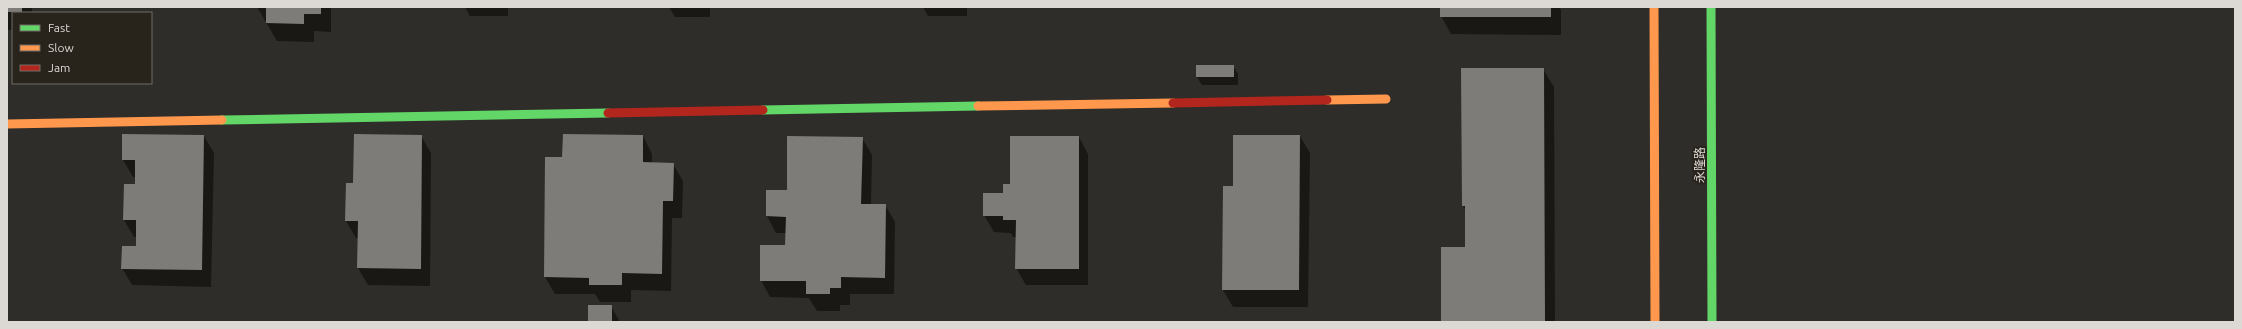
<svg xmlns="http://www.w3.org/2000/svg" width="2242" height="329" font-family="Ubuntu,'Noto Sans SC',sans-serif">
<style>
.shadow{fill:#0007}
.building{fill:#7e7c78}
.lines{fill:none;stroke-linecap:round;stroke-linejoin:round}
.fast{stroke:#63d668;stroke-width:9}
.slow{stroke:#ff974d;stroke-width:9}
.jam{stroke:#b3261e;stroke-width:9}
.labels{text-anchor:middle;stroke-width:4;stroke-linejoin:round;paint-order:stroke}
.street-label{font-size:12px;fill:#dcd9d4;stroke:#28241c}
</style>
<rect width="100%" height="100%" fill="#2f2d29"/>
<!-- shadow -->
<path class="shadow" d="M7 7H74V8H32V13H13V30H7Z
M257 7H331V32L314 31V42L277 41Z
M465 7H508V16H470Z
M669 7H710V17H675Z
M923 7H967V16H928Z
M1441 7H1559L1561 10V35L1451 34 1441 16Z
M1233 66 1238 74V85H1202L1197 77Z
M1543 69 1554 87 1555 322H1442L1466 248V211L1463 206Z
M204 136 214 153 211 287 132 285 122 268 137 247V237H134L124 220V185H136V177H133L123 160Z
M421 136 431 153 430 286 368 285 358 268V238H356L346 221 354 184Z
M643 136 652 154V163L673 164 683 181 682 218H672L671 291 631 290V302H600L595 294H555L545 277 563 158Z
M1300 136 1310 153 1308 307H1233L1223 290 1234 187Z
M1079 137 1088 154V285H1026L1016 268 1017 237H1013L1011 233 994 232 984 215 1011 185Z
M862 138 872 155 871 205H885L895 222 894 294H850V305H840V311H817L809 298 770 297 761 280 786 246 787 233H776L767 216 788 191Z
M611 306 620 322H589Z"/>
<!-- building -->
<path class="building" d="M7 7H22V12H7Z
M266 7H321V14H304V24L266 23Z
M1440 7H1551V17H1440Z
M1196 65H1234V77H1196Z
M1461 68H1544L1545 322H1441V247H1465V206H1462Z
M122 134 204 135 202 270 121 269 122 246H136V220H123L124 184H135V160H122Z
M354 134 422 135 421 269 357 268 358 221H345L346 183H353Z
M563 134 643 135V162L674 163 673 201H663L662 274 622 273V285H589V278L544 277 545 157H562Z
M1233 135H1300L1299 290H1222L1223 186H1233Z
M787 136 863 137 861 204H886L885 278 841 277V288H830V294H806V281H760V245H785L786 217 766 216V190H787Z
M1010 136H1079V269H1015L1016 220H1003V216H983V193H1003V184H1010Z
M588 305H612V322H588Z"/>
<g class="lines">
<!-- fast -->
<path class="fast" d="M1711 7 1712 322
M763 110 978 106
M222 120 608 113"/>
<!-- slow -->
<path class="slow" d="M1654 7 1655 322
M1327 100 1386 99
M978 106 1173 103
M7 124 222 120"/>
<!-- jam -->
<path class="jam" d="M1173 103 1327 100
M608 113 763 110"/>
</g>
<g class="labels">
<!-- street labels -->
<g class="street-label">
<text transform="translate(1700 165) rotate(-90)" y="4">永隆路</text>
</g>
</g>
<!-- border -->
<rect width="2242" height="329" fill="none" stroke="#dcd9d4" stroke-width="16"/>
<!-- legend -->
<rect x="12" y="12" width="140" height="72" fill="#28241c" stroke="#706c66"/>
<rect x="20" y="25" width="20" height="6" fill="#63d668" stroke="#706c66"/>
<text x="48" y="32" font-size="12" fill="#dcd9d4">Fast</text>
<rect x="20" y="45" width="20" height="6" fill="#ff974d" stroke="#706c66"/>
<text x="48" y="52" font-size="12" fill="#dcd9d4">Slow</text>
<rect x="20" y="65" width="20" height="6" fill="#b3261e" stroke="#706c66"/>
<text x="48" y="72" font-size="12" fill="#dcd9d4">Jam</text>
</svg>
